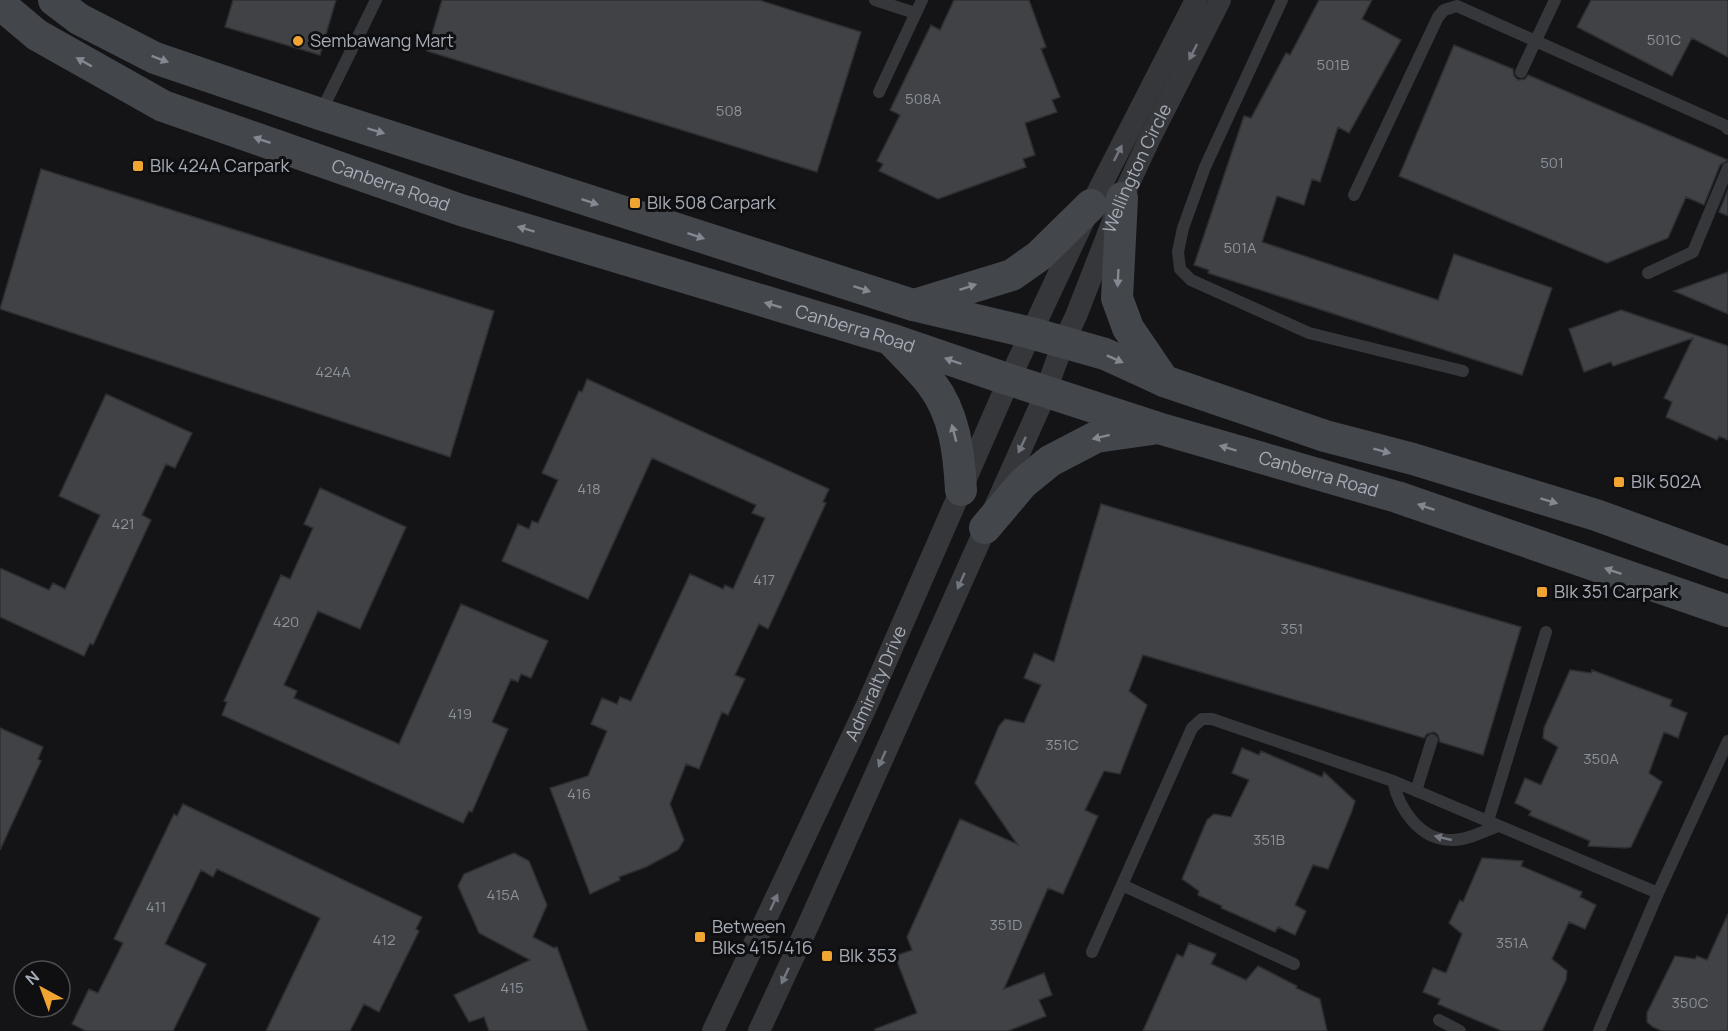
<svg xmlns="http://www.w3.org/2000/svg" width="1728" height="1031" font-family="Manrope,sans-serif">
<style>
.building{fill:#404246;stroke:#2e2f32;stroke-width:1.5}
.lines{fill:none;stroke-linecap:round;stroke-linejoin:round}
.service{stroke:#35373b;stroke-width:12}
.minor{stroke:#35373b;stroke-width:22}
.secondary{stroke:#43464b;stroke-width:32}
.oneway{fill:#73777f}
.oneway2{fill:#838891}
.poi-dot{fill:#f0a432;stroke:#0f0f11;stroke-width:2}
.labels{text-anchor:middle;stroke-width:6;stroke-linejoin:round;paint-order:stroke}
.number-label{font-size:15px;fill:#8c929a}
.poi-label{font-size:18px;fill:#a6acb6;stroke:#0f0f11;text-anchor:start}
.street-label{font-size:18px;fill:#a6acb6;stroke:#0f0f11}
</style>
<rect width="100%" height="100%" fill="#141416"/>
<!-- building -->
<path class="building" d="M233 0H336L320 55 225 27Z
M442 0H759L861 32 817 172 427 51Z
M954 0H1029L1046 47 1041 49 1060 97 1052 100 1057 112 1025 123 1035 155 1023 159 1026 167 938 199 879 171 883 164 877 161 900 115 890 110 931 25 940 30Z
M1319 0H1372L1362 19 1401 40 1349 133 1338 127 1320 182 1312 179 1304 205 1277 196 1262 242 1438 300 1454 254 1552 288 1522 375 1208 273 1209 270 1194 265 1244 116 1251 118 1286 53 1290 55Z
M1591 0H1728V57L1692 38 1672 76 1577 27Z
M1454 45 1513 69 1514 76 1518 80 1525 79 1528 75 1728 160 1720 165 1704 205 1686 197 1668 238 1607 263 1399 176Z
M41 169 494 311 450 457 0 309Z
M1728 189V216L1719 212Z
M1728 272V314L1674 291Z
M1621 310 1728 346V440L1719 436 1717 440 1666 417 1672 402 1664 398 1693 338 1613 366 1611 362 1584 372 1569 329Z
M587 379 829 489 823 502 826 503 768 629 759 624 735 675 745 679 728 715 722 712 699 769 686 764 670 804 684 840 678 850 646 867 619 877 620 880 590 894 550 788 588 776 607 731 591 724 602 698 617 704 620 697 631 701 690 574 723 589 725 585 733 589 765 518 752 513 756 505 747 501 652 458 588 599 502 561 518 524 529 529 532 521 538 523 558 480 542 473 579 391 582 392Z
M106 394 192 433 175 468 166 464 142 515 151 520 93 645 90 643 84 656 0 617V568L49 590 53 583 65 589 100 515 59 496Z
M320 488 406 527 360 629 318 611 284 685 297 691 294 698 399 744 461 604 548 641 531 678 521 674 518 682 511 679 492 722 508 729 472 812 469 811 463 823 222 715 227 702 224 701 281 575 290 579 313 528 304 524Z
M1101 504 1521 627 1483 755 1440 742 1438 735 1434 732 1427 734 1424 738 1143 655 1129 691 1147 705 1120 774 1104 771 1085 810 1098 816 1063 894 1048 888 1004 989 1044 973 1052 995 1039 1000 1046 1016 1008 1031H875V1029L917 1013 895 956 912 950 907 937 960 819 1017 844 975 783 999 726 1005 719 1024 723 1041 685 1024 678 1034 653 1054 662Z
M1570 670 1591 673 1592 670 1672 700 1670 706 1687 713 1678 738 1664 732 1649 773 1662 782 1631 847 1625 848 1588 846 1590 841 1529 815 1531 811 1515 803 1525 778 1541 785 1558 747 1543 738 1544 728Z
M0 728 43 747 38 759 41 761 0 850Z
M1242 748 1259 755 1261 751 1322 777 1324 772 1355 801 1352 811 1328 869 1313 865 1295 905 1306 911 1295 935 1278 927 1275 932 1221 908 1222 906 1198 895 1199 891 1182 879 1207 820 1214 814 1231 817 1249 780 1232 773Z
M183 804 422 917 416 929 419 931 379 1012 364 1004 350 1031H266L320 918 217 869 213 877 201 870 165 944 206 964 173 1031H86L72 1024 89 989 98 993 123 943 114 939 174 814 177 816Z
M514 853 529 861 547 905 533 937 554 948 557 947 588 1031H489L484 1017 469 1022 454 995 530 960 479 933 458 886 464 874Z
M1482 858 1523 861 1521 866 1582 892 1580 897 1596 905 1585 929 1569 922 1552 959 1567 971 1566 980 1542 1031H1502L1438 1004 1440 999 1423 992 1433 968 1446 973 1462 934 1449 923 1460 900 1463 902Z
M1728 914V1031H1662L1653 1027 1647 1022V1013L1675 956 1695 959 1697 956 1707 960Z
M1189 943 1216 954 1211 964 1246 980 1258 966 1297 986 1296 988 1320 999 1327 1031H1143L1177 954 1183 957Z"/>
<g class="lines">
<!-- service -->
<path class="service" d="M875 0 915 13
M1282 0 1205 167 1183 228 1178 252 1180 269 1191 280 1309 333 1463 371
M1521 72 1555 0
M879 92 922 0
M320 114 376 0
M1354 195 1438 17 1444 10 1457 6 1724 125 1728 129
M1648 273 1693 252 1728 168
M1393 781C1399 809 1420 841 1453 840 1468 840 1484 831 1498 826
M1416 791 1432 740
M1488 821 1546 632
M1122 885 1294 964
M1092 952 1192 728 1202 719H1212L1393 781 1658 893
M1439 1020 1460 1031
M1599 1031 1658 893 1728 741"/>
<!-- minor -->
<g class="minor">
<path id="s1" d="M713 1031 867 705 1009 380 1091 205 1196 0"/>
<path id="s2" d="M759 1031 810 921 1041 404 1064 341 1076 316 1122 198 1149 140 1220 0"/>
</g>
<!-- secondary -->
<g class="secondary">
<path d="M54 0 79 19 155 58 320 114 913 305 1031 333 1105 354 1164 381 1325 436 1413 459 1596 515 1728 563"/>
<path id="s3" d="M0 4 37 35 163 106 461 210 890 339 1001 377 1158 428 1397 497 1728 611"/>
<path d="M1122 198 1117 298 1128 328 1164 381"/>
<path d="M914 305 1012 275 1039 256 1091 205"/>
<path d="M893 342C905 355 920 369 931 383 955 414 959 453 961 490"/>
<path d="M985 528 1023 483 1050 461 1096 437 1152 429"/>
</g>
</g>
<!-- one-way arrows -->
<defs><path id="oneway-solid" d="M-6-.8H1V-3.2L6.5 0L1 3.2V.8H-6Z" transform="scale(1.5)"/></defs>
<g class="oneway">
<use href="#oneway-solid" transform="translate(1193 52) rotate(117)"/>
<use href="#oneway-solid" transform="translate(1118 153) rotate(-63)"/>
<use href="#oneway-solid" transform="translate(1022 445) rotate(115)"/>
<use href="#oneway-solid" transform="translate(961 581) rotate(114)"/>
<use href="#oneway-solid" transform="translate(882 759) rotate(114)"/>
<use href="#oneway-solid" transform="translate(1443 838) rotate(-167)"/>
<use href="#oneway-solid" transform="translate(774 902) rotate(-65)"/>
<use href="#oneway-solid" transform="translate(785 976) rotate(115)"/>
</g>
<g class="oneway2">
<use href="#oneway-solid" transform="translate(160 59) rotate(21)"/>
<use href="#oneway-solid" transform="translate(84 62) rotate(-151)"/>
<use href="#oneway-solid" transform="translate(376 131) rotate(17)"/>
<use href="#oneway-solid" transform="translate(262 140) rotate(-161)"/>
<use href="#oneway-solid" transform="translate(590 202) rotate(18)"/>
<use href="#oneway-solid" transform="translate(526 229) rotate(-163)"/>
<use href="#oneway-solid" transform="translate(696 236) rotate(18)"/>
<use href="#oneway-solid" transform="translate(1118 278) rotate(93)"/>
<use href="#oneway-solid" transform="translate(968 287) rotate(-18)"/>
<use href="#oneway-solid" transform="translate(862 289) rotate(18)"/>
<use href="#oneway-solid" transform="translate(773 305) rotate(-164)"/>
<use href="#oneway-solid" transform="translate(1115 359) rotate(24)"/>
<use href="#oneway-solid" transform="translate(953 361) rotate(-161)"/>
<use href="#oneway-solid" transform="translate(954 433) rotate(-105)"/>
<use href="#oneway-solid" transform="translate(1101 437) rotate(166)"/>
<use href="#oneway-solid" transform="translate(1228 448) rotate(-163)"/>
<use href="#oneway-solid" transform="translate(1382 451) rotate(15)"/>
<use href="#oneway-solid" transform="translate(1549 501) rotate(17)"/>
<use href="#oneway-solid" transform="translate(1426 507) rotate(-161)"/>
<use href="#oneway-solid" transform="translate(1613 571) rotate(-161)"/>
</g>
<!-- markers -->
<g class="poi-dot">
<circle cx="298" cy="41" r="6"/>
<rect x="132" y="160" width="12" height="12" rx="3"/>
<rect x="629" y="197" width="12" height="12" rx="3"/>
<rect x="1613" y="476" width="12" height="12" rx="3"/>
<rect x="1536" y="586" width="12" height="12" rx="3"/>
<rect x="694" y="931" width="12" height="12" rx="3"/>
<rect x="821" y="950" width="12" height="12" rx="3"/>
</g>
<g class="labels">
<!-- number labels -->
<g class="number-label">
<text x="1664" y="45">501C</text>
<text x="1333" y="70">501B</text>
<text x="923" y="104">508A</text>
<text x="729" y="116">508</text>
<text x="1552" y="168">501</text>
<text x="1240" y="253">501A</text>
<text x="333" y="377">424A</text>
<text x="589" y="494">418</text>
<text x="123" y="529">421</text>
<text x="764" y="585">417</text>
<text x="286" y="627">420</text>
<text x="1292" y="634">351</text>
<text x="460" y="719">419</text>
<text x="1062" y="750">351C</text>
<text x="1601" y="764">350A</text>
<text x="579" y="799">416</text>
<text x="1269" y="845">351B</text>
<text x="503" y="900">415A</text>
<text x="156" y="912">411</text>
<text x="1006" y="930">351D</text>
<text x="384" y="945">412</text>
<text x="1512" y="948">351A</text>
<text x="512" y="993">415</text>
<text x="1690" y="1008">350C</text>
</g>
<!-- poi labels -->
<g class="poi-label">
<text x="310" y="47">Sembawang Mart</text>
<text x="150" y="172">Blk 424A Carpark</text>
<text x="647" y="209">Blk 508 Carpark</text>
<text x="1631" y="488">Blk 502A</text>
<text x="1554" y="598">Blk 351 Carpark</text>
<text x="712" y="933">Between<tspan x="712" dy="21">Blks 415/416</tspan></text>
<text x="839" y="962">Blk 353</text>
</g>
<!-- street labels -->
<g class="street-label">
<text dy="6" stroke="none"><textPath href="#s2" startOffset="942">Wellington Circle</textPath></text>
<text dy="6" stroke="none"><textPath href="#s3" startOffset="434">Canberra Road</textPath></text>
<text dy="6" stroke="none"><textPath href="#s3" startOffset="920">Canberra Road</textPath></text>
<text dy="6" stroke="none"><textPath href="#s3" startOffset="1406">Canberra Road</textPath></text>
<text dy="6" stroke="none"><textPath href="#s1" startOffset="384">Admiralty Drive</textPath></text>
</g>
</g>
<!-- north arrow -->
<g transform="translate(42 989) rotate(319)"><circle r="28" fill="#0f0f11" stroke="#4b4e53" stroke-width="1.5"/>
<path d="M0-4.5L10 22L0 15L-10 22Z" fill="#f0a432"/>
<text y="-9" font-size="16" font-weight="bold" text-anchor="middle" fill="#a6acb6">N</text>
</g>
</svg>
